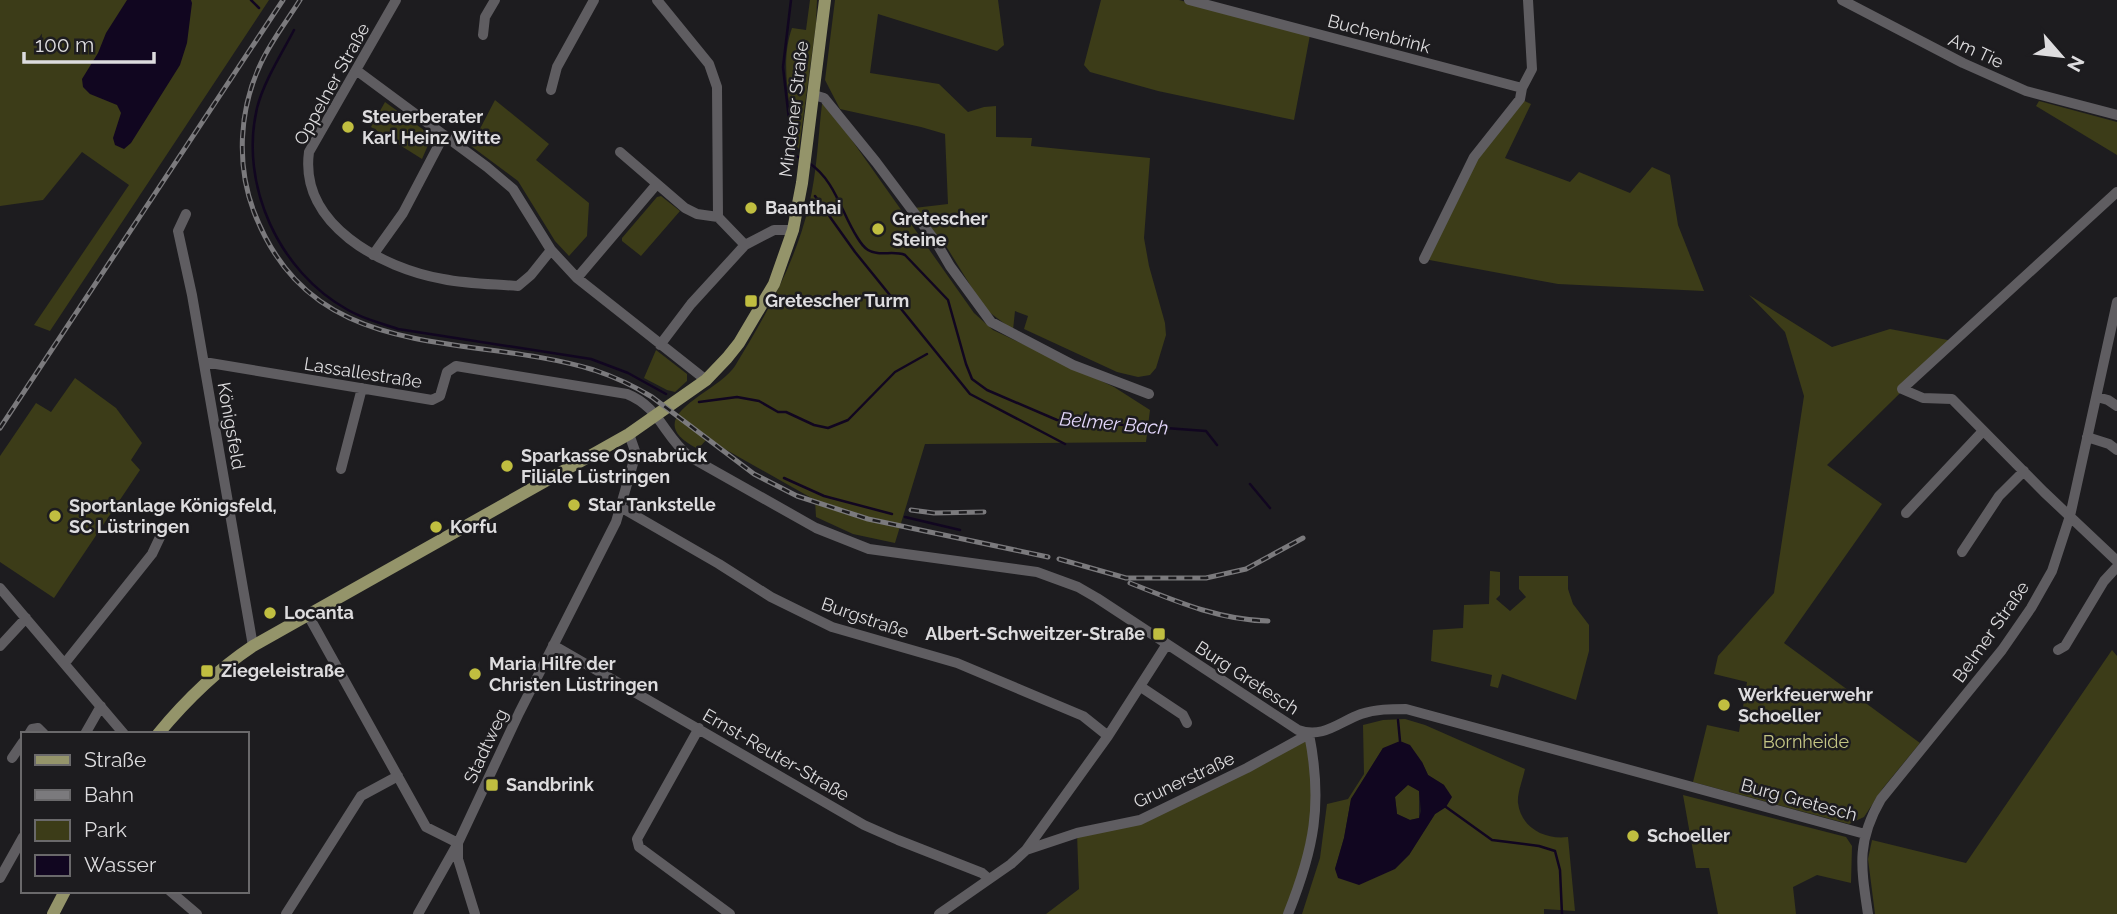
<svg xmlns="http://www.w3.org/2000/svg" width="2117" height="914" font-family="Raleway,sans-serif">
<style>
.green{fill:#3c3c18;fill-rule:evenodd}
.water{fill:#110620;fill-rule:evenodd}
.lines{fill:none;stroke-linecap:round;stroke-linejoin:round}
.stream{stroke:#110620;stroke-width:2.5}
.minor{stroke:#5f5d61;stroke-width:10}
.major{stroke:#94946a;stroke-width:12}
.rail-casing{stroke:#7b7a7d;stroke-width:5}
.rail{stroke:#1d1c1f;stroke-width:2.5;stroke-dasharray:8;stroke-linecap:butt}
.poi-dot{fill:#c0be40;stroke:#1d1c1f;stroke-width:2.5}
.labels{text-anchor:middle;stroke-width:5;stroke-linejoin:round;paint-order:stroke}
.street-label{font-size:18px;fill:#dddcde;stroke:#1d1c1f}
.poi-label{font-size:18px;font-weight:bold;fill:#dddcde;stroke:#1d1c1f;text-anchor:start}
.park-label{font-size:18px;fill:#c4c584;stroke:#1d1c1f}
.water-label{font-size:19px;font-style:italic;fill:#e4d7fc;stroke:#1d1c1f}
</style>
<rect width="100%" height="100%" fill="#1d1c1f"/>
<!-- green -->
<path class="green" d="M0 0H269L50 331 34 325 129 185 82 152 43 200 0 206Z
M810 0H817L816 24 799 149 796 146C791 109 779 64 792 28L806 30Z
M835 0H998L1004 45 997 51 878 14 870 73 939 84 968 112 984 107 996 106V137L1032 138 1031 146 1150 158 1144 238 1149 266 1165 323 1166 335 1156 368 1150 375 1138 377 1117 372 1024 329 1028 316 1015 311 1013 330 985 309 946 246 914 208 948 204 945 134 921 127 840 109 825 80Z
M1101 0H1179L1310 35 1294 120 1158 91 1090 72 1084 65Z
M1520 99 1531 104 1505 158 1570 182 1579 172 1630 193 1652 167 1670 175 1678 225 1704 291 1558 284 1424 259 1474 157Z
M495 100 549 144 536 160 589 203 587 236 569 256 555 241 518 181 471 146Z
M2039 101 2117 122V155L2036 106Z
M385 102 428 133 429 143 422 159 371 127Z
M822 104 827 105 974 313 993 330 1114 387 1150 410 1146 442 925 444 895 543 853 534 816 517 815 500 707 439 698 449C635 417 717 394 735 366 766 315 795 264 809 205 817 173 818 137 822 104Z
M661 196 680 211 641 256 622 241V238L657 197Z
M1749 295 1832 347 1890 329 1953 341 1827 465 1882 504 1784 643 1920 743 1883 788 1864 817 1849 824 1693 782 1707 725 1739 732 1747 682 1714 674 1718 656 1774 593 1804 396 1785 332Z
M656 350 687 374V381L675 392 667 390 644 378Z
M75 378 116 408 142 443 131 460 140 470 54 598 0 562V456L36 403 51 412Z
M1490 571 1500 572V595L1496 599 1510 611 1526 597 1519 589V576H1568V589L1573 604 1589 625V651L1576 700 1502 674 1498 688 1490 686 1492 675 1431 661 1433 630 1463 628 1464 605 1489 604Z
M2112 650 2117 656V914H1875L1868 859 1872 840 1966 863Z
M1405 719 1425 725 1525 769C1523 779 1517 793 1518 803 1521 828 1545 840 1568 837L1575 911 1544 909V914H1302L1320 858 1327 804 1348 799 1364 774 1363 725 1383 720ZM1383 748 1422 762 1428 775 1444 785 1446 807 1435 814 1409 855 1335 869 1344 838 1351 799Z
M1309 734 1316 808 1288 914H1046L1079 889 1077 833 1140 820Z
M1408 784 1419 791V818L1410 820 1397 814 1395 797Z
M1683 795 1846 837 1852 846 1851 883 1817 875 1793 887 1796 914H1718L1709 868H1696Z"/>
<!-- water -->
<path class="water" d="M127 0H191L192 3 187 43 180 65 131 143 124 149 115 145 113 138 121 113 117 105 90 94 83 87 82 79 98 53 106 33Z
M1400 741 1410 745 1422 762 1428 775 1444 785 1452 797 1446 807 1435 814 1409 855 1395 869 1359 885 1338 878 1335 869 1344 838 1351 799 1383 748ZM1408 785 1419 791 1421 811 1419 818 1410 820 1397 814 1395 797Z"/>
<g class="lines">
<!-- stream -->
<path class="stream" d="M251 0 259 8
M791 0 783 67 793 154 800 158
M294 30C281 55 264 81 257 108 239 185 279 272 348 310 363 319 381 323 398 329L591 359 628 373 666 394
M809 163C835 180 841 212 857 237 860 242 863 247 868 250 879 257 893 250 905 255L948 300 966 364 972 379 987 390 1057 420 1206 431 1217 445
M815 196 855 252 970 394 1065 444
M699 402 737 397 759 401 778 412H786L814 425 828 428 848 420 895 372 927 354
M784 478 824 496 892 514
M1250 484 1270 508
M905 517 960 530
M1398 720 1400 741
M1446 807 1492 840 1539 846 1555 851 1560 870 1562 914"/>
<!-- minor -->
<path class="minor" d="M396 0 309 152C299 225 382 268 443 279 467 284 493 284 518 286L531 275 551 250
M657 0 709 64 717 87 718 217
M1189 0 1522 88
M1842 0 1963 63 2026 91 2117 115
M483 35 485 17 495 0
M356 70 487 167 513 189 551 250 577 278 706 380
M551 90 557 67 594 0
M814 95 824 98 876 162 936 242 950 266 991 322 1073 365 1149 394
M620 152 685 208 697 214 718 217 745 245
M2117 192 1902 389 1923 398 1952 399 2044 492 2117 561
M186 214 178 231 192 295 253 646
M373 255 403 213 444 135
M1424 259 1474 157 1520 99 1522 88 1532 69 1528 0
M577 278 656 185
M660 345 691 304 745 245 774 230H793
M204 362 432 400 440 396 447 372 456 366 627 394C660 407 664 437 690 457L816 528 869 549 1037 572 1078 587 1097 598 1298 730C1323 739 1339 722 1361 714 1376 709 1391 709 1406 709L1865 834
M2097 397 2108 400 2117 406
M2087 437 2109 444 2117 450
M341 469 362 388
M622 508 719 564 771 597 832 627 957 663 1083 716 1108 736
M1906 513 1983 431
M1962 552 1999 496 2024 471
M0 588 124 734
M308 615 426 827 458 843
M553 645 864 825 898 840 982 873 989 879
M0 646 26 618
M2058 650 2065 646 2104 581 2117 567
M65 663 152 554 161 535
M1141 687 1183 715 1187 723
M699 728 637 839 639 847 730 914
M29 734 32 729 38 728 44 734
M85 734 101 706
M12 758 23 742
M458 844V859L475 914
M1026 850 1077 833 1140 820 1247 768 1309 734C1323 804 1314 849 1288 914
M0 878 23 837
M170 891 197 914
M286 914 361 796 398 776
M418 914 458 843 519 713 616 522 634 460 635 451 629 434
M939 914 1011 864 1026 850 1108 736 1167 644
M1868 914C1861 867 1856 842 1881 799L2002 650 2031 608 2052 571 2070 516 2117 302"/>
<!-- major -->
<path class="major" d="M158 734C186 700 217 670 253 646L629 434 706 380 727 358 739 343 774 284 793 230 802 183 825 0
M53 914 65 891"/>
<defs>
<path id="rail" d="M300 0C287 21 271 41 261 63 239 109 236 165 254 212 314 368 467 331 594 370 615 377 634 386 652 397L754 474 797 496 868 519 1048 557
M0 428 283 0
M911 510 934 513 984 512
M1059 559 1126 578H1206L1246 569 1303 538
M1130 583C1175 601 1219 620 1268 621"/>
</defs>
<!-- rail casing -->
<use href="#rail" class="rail-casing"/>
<!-- rail -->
<use href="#rail" class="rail"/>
</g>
<!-- markers -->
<g class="poi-dot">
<circle cx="348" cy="127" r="7"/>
<circle cx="751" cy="208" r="7"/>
<circle cx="878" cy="229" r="7"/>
<rect x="744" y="294" width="14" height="14" rx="3.5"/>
<circle cx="507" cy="466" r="7"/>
<circle cx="574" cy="505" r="7"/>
<circle cx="55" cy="516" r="7"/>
<circle cx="436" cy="527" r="7"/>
<circle cx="270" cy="613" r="7"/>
<rect x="1152" y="627" width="14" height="14" rx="3.5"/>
<rect x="200" y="664" width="14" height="14" rx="3.5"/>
<circle cx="475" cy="674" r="7"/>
<circle cx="1724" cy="705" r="7"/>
<rect x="485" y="778" width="14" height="14" rx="3.5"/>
<circle cx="1633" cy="836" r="7"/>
</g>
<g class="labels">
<!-- street labels -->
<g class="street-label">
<text transform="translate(1379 34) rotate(15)" y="6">Buchenbrink</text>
<text transform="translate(1976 51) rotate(25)" y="6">Am Tie</text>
<text transform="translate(332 84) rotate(-61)" y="6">Oppelner Straße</text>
<text transform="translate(794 109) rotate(-83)" y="6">Mindener Straße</text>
<text transform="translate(363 373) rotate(9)" y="6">Lassallestraße</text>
<text transform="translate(231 426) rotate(80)" y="6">Königsfeld</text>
<text transform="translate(865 618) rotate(19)" y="6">Burgstraße</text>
<text transform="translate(1991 632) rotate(-55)" y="6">Belmer Straße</text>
<text transform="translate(1247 678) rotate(33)" y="6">Burg Gretesch</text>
<text transform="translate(486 746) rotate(-65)" y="6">Stadtweg</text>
<text transform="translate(776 755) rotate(30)" y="6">Ernst-Reuter-Straße</text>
<text transform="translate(1184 780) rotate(-25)" y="6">Grunerstraße</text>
<text transform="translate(1799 800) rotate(15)" y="6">Burg Gretesch</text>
</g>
<!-- poi labels -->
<g class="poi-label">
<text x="362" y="123">Steuerberater<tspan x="362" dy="21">Karl Heinz Witte</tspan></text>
<text x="765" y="214">Baanthai</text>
<text x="892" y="225">Gretescher<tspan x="892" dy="21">Steine</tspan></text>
<text x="765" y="307">Gretescher Turm</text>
<text x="521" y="462">Sparkasse Osnabrück<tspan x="521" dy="21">Filiale Lüstringen</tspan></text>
<text x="588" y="511">Star Tankstelle</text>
<text x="69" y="512">Sportanlage Königsfeld,<tspan x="69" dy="21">SC Lüstringen</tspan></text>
<text x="450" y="533">Korfu</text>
<text x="284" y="619">Locanta</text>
<text x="1145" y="640" text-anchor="end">Albert-Schweitzer-Straße</text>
<text x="489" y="670">Maria Hilfe der<tspan x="489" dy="21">Christen Lüstringen</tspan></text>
<text x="221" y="677">Ziegeleistraße</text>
<text x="1738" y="701">Werkfeuerwehr<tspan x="1738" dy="21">Schoeller</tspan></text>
<text x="506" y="791">Sandbrink</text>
<text x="1647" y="842">Schoeller</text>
</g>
<!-- park labels -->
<g class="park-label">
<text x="1806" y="748">Bornheide</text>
</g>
<!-- water labels -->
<g class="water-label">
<text transform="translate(1114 423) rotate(5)" y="7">Belmer Bach</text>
</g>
</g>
<!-- legend -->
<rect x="21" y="732" width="228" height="161" fill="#1d1c1f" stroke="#6a696b" stroke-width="2"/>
<rect x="35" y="755" width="35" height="10" fill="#94946a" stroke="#6a696b" stroke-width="2"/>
<text x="84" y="767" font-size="21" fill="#dddcde">Straße</text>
<rect x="35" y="790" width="35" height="10" fill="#7b7a7d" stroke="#6a696b" stroke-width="2"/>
<text x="84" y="802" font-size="21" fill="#dddcde">Bahn</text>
<rect x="35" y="820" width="35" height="21" fill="#3c3c18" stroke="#6a696b" stroke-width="2"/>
<text x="84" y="837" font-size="21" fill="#dddcde">Park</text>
<rect x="35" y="855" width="35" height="21" fill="#110620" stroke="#6a696b" stroke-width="2"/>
<text x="84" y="872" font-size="21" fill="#dddcde">Wasser</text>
<!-- north arrow -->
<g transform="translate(2061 56) rotate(118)" stroke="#1d1c1f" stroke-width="5" paint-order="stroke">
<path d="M0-5L12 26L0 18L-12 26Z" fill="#dddcde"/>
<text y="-10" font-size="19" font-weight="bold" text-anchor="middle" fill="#dddcde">N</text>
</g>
<!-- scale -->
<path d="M24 52v10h130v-10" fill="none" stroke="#dddcde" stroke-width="3.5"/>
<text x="35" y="52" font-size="21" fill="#dddcde" stroke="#1d1c1f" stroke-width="5" paint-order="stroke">100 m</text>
</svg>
